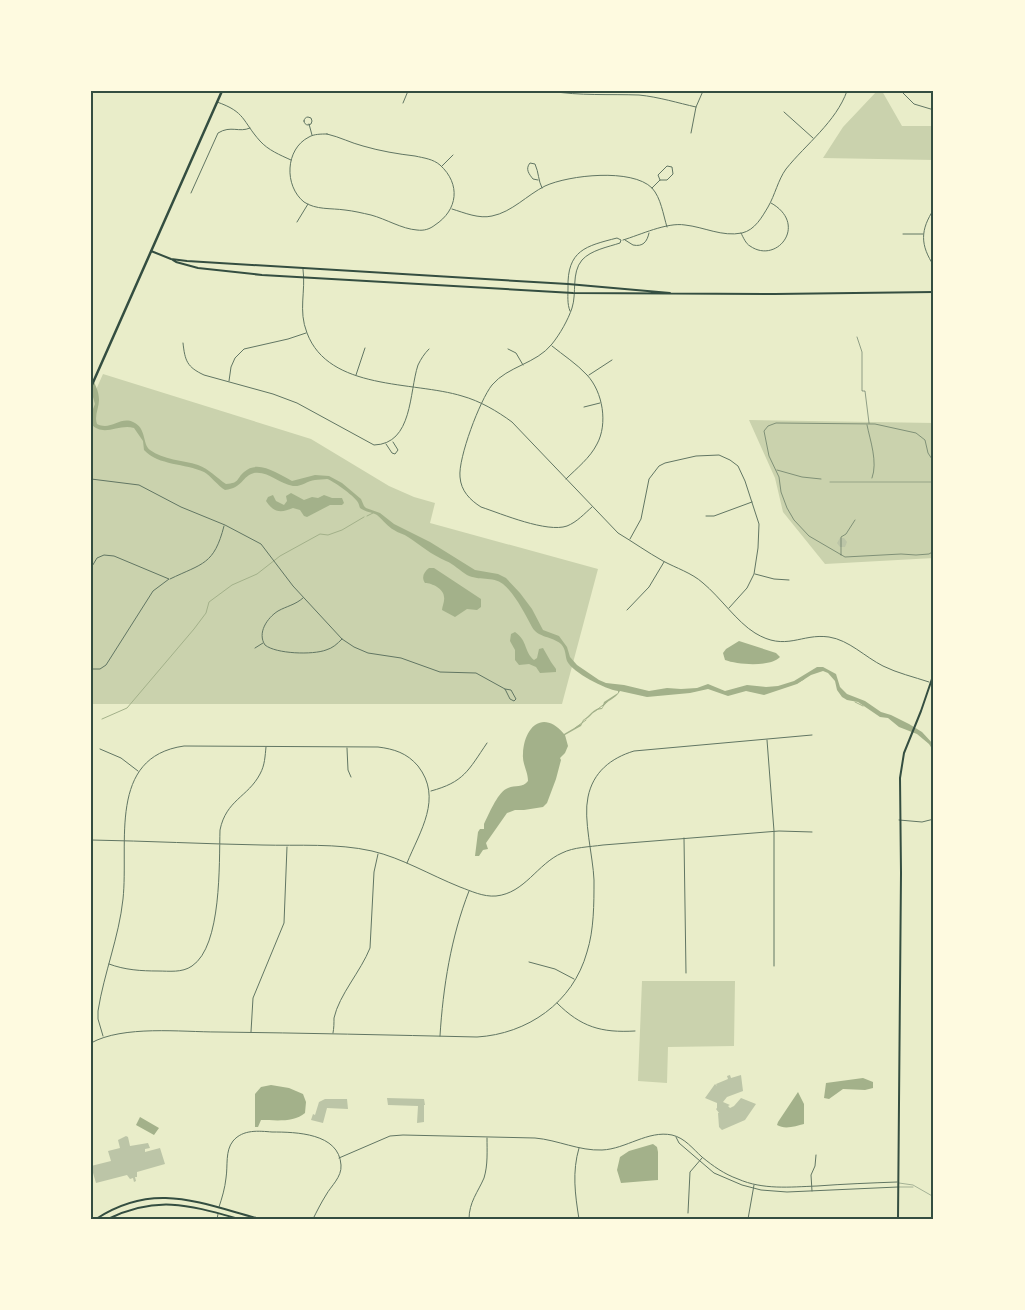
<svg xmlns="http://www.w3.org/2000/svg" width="1025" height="1310" font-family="'Sofia Sans Condensed',sans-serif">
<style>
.green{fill:#cad2ad}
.water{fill:#a3b18a}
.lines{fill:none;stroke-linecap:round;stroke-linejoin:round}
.stream{stroke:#a3b18a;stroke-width:1}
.building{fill:#bcc5a7}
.path{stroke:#344e41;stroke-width:0.5}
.service{stroke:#617663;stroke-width:0.5}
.minor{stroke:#617663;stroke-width:1}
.secondary{stroke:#344e41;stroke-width:2}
.primary{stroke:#344e41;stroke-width:2.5}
.neatline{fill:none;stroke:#344e41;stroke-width:2}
</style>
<rect width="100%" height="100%" fill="#e9edc9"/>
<!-- green -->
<path class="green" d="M877 91H882L902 126H934V160L823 158 843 127Z
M103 374 311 439 389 486 414 497 435 503 430 523 598 569 562 704H91V401Z
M749 420 934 423V558L825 564 783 512 775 478Z
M642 981H735L734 1046 668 1047 667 1083 638 1081Z"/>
<!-- water -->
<path class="water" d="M91 376C95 384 99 391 99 400 99 408 94 416 97 424 111 431 120 416 133 422 147 428 142 444 150 450 163 460 183 460 198 465 209 469 217 478 226 484 240 483 236 479 244 472 258 459 278 474 292 481L315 475 329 476 342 483 361 499 364 506 366 508 380 513 394 524 430 542 475 570 498 574 506 578 520 593 532 609 543 630 559 636 567 647 570 657 577 665 599 680 606 683 624 685 649 691 667 688 681 689 697 688 708 684 725 691 747 685 766 687 778 686 794 681 817 667H823L836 674 840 687 847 694 865 701 881 712 891 715 909 724 922 732 934 745V752L929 744 917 734 899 727 888 718 880 717 858 702 847 700 842 697 837 690 835 681 828 673 823 671 811 675 797 684 764 695 746 691 728 696 708 689 690 693 647 697 620 691C615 700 607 699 602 709 593 709 591 718 584 720L581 726 565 735 568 746 565 753 560 758 561 760 556 779 547 803 543 807 524 810H515L507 813 486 843 488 849 483 850 479 856H475L478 832 480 829H484V824C489 814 497 794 506 789 514 784 522 789 528 781 528 771 522 764 523 754 524 727 543 709 564 734L581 724 583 720C590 716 593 708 602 708L604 702 618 693V691C605 689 573 673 567 661 565 655 566 649 561 644 552 636 538 638 532 627 525 614 515 594 503 584 493 576 478 581 467 575 460 571 454 564 446 561 432 555 420 545 408 537 404 534 398 533 394 530 388 527 383 520 377 515 372 512 365 512 360 508 359 506 359 503 357 501 354 496 332 480 327 479 324 479 318 480 315 480 307 481 301 487 293 486 279 484 269 471 254 473 242 476 243 488 225 490 218 486 210 475 204 472 185 463 159 466 144 450L143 441 134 428C119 423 104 438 91 424V414L95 404 91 390Z
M291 493 304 500 312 497 318 498 324 495 332 498H342L344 503 342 505H330L307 517 304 516 300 510 293 508C281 513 274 513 266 501L268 497 273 495 276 501 284 505 287 501 286 496Z
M429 568H434L481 599V607L477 610 467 609 455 617 442 610C442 607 445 601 444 597 444 589 432 583 425 583 421 577 424 572 429 568Z
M515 632C528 641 524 652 534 660L537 658 539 649 543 648 551 662 556 669V672L540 673 536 667 529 664 519 665 515 660V650L510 641 511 634Z
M739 641 776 653 780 657C771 667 738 665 725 660L723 653 726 649Z
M863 1078 873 1082V1088L865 1090 843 1089 829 1099 824 1098 826 1083Z
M271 1085 289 1088 303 1094 306 1102 305 1113C294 1123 274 1120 261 1120L258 1127H255V1094L261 1087Z
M798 1092 804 1104V1124C796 1126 785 1130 777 1125L778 1122Z
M140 1117 159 1128 154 1135 136 1125Z
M653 1144 657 1147 658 1152V1180L621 1183 617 1170 620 1157 629 1151Z"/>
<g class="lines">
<!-- stream -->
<path class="stream" d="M367 516 373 513
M797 683 804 679
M855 702 863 706
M594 712 607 702
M102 719 127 708 194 629 206 613 209 602 232 585 257 574 280 556 320 534 328 535 342 530 364 517
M575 728 586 720"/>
</g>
<!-- building -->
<path class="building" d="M840 538H844L847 542 845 547H840L837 543Z
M730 1075 731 1078 741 1075 743 1091 727 1097 723 1102 730 1105 728 1106 730 1108 734 1106 741 1098 756 1104 745 1120 722 1130 719 1127 718 1113H719L716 1109 717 1108V1103L705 1098 715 1084 717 1086 716 1084 728 1079 727 1076Z
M387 1098 424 1099 425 1105H424V1122L417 1123 418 1106 388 1105Z
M325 1099H347L348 1109 327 1108 323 1123 311 1120 313 1114 315 1115 319 1102Z
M126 1136 128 1137 130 1146 148 1143 150 1148 145 1149V1152L160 1148 165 1164 137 1172V1177H135L136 1181 134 1182 133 1178 130 1179 127 1175 96 1183 91 1166 111 1161 108 1151 120 1148 118 1140Z"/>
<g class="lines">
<!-- path -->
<path class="path" d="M857 337 862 352V391H865L869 423
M867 425C870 440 878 462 872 478
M934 462 928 453 925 440 916 433 875 424 776 423 768 426 764 431 769 456 779 477 781 492 787 508 794 520 809 536 845 557 901 554 916 555 929 554 934 551
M777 470 802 477 821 479
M932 485 934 497
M841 555V537L846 534 855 520"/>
<!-- service -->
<path class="service" d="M830 482H934
M899 1183 913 1185 934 1197
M899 1187H913"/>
<!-- minor -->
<path class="minor" d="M550 91C580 96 610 94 639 95 659 97 678 103 696 107
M901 91 914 104 934 110
M217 102C246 112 242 121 260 141 268 150 280 155 291 160
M403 103 408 91
M784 112 813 138
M304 121a4 4 0 1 1 8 0a4 4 0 1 1-8 0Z
M309 124 312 135
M691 133 696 107 703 91
M327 134C340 137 351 143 363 146 380 151 398 154 415 156 424 158 433 159 440 165 461 184 458 210 435 225 430 229 424 231 417 230 402 229 386 219 371 215 362 213 354 211 345 210 331 208 316 210 304 202 284 186 285 149 309 137 314 134 321 134 327 134Z
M442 166 453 155
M538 180 533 179C529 174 525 169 530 163L535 164C539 173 538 180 542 188
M652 188 660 180H667L673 174 672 167 667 166 658 175 660 180
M191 193 218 133C231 125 239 133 250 128
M452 209C465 213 479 219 492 216 512 212 527 195 545 186 569 175 632 168 652 188 661 198 663 214 667 227
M934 209C920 230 920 245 934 266
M297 222 308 204
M741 233C743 237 746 244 750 246 777 265 809 224 771 203
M903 234H923
M623 240C640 235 667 222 685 225 704 227 722 237 742 233 755 230 762 217 768 207 775 195 778 180 786 169 806 144 836 122 847 91
M625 240 633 245C643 247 647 242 649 233
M303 269C306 292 298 310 307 333 329 391 413 381 462 396 480 401 497 411 512 422L618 533C633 542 647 552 663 561 676 568 692 573 703 583 720 597 737 622 755 633 786 652 801 633 829 637 849 640 865 657 883 666 897 673 914 677 929 682
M570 311C567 304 568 295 568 288 567 250 586 246 617 238L621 240 620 243C608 247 591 250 582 260 571 273 577 293 572 308 568 320 560 334 552 344 536 364 508 366 492 385 480 400 458 458 460 477 461 491 470 500 481 507 502 514 547 533 567 526 577 522 584 514 592 507
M183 343C185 361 187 367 204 375L273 394 297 403 374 445C413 444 409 392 418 365 421 359 424 354 429 349
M552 346C563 355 577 364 587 375 603 392 608 424 597 444 590 458 577 468 566 479
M508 349 516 353 523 365
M356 375 365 348
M589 375 612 360
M229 381 231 367 235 358 244 349 288 339 306 333
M584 407 600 403
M386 444 392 453 395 454 398 450 393 442
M91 479 139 485 181 507 225 525 261 544 293 586 342 639 354 647 368 653 401 658 440 672 476 673 505 689 510 699 514 701 516 699 511 690 505 689
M706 516H714L752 502
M630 539 641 519 649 479 659 466 665 463 696 456 719 455 730 460 738 466 745 481 759 524 758 548 754 574 747 588 729 608
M91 568 97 558 104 555 114 556 169 579 153 591 106 665 100 669H91
M755 574 774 579 789 580
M170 579C203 563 214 565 224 526
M303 598C295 605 287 606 278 611 267 618 257 633 265 645 276 654 313 655 326 650 333 648 337 644 342 639
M627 610 649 587 664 562
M255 648 263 643
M767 740 774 831V966
M347 748 348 770 351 777
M100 749 121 758 138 771
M431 791C464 782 468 771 487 743
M899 820 922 822 934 819
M684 838 686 973
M91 840C148 841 205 844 262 845 298 846 337 843 372 851 402 858 430 875 460 887 471 891 483 897 496 896 525 893 537 864 562 853 574 847 589 847 603 845L779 831 812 832
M529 962 555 969 574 979
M109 964C125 970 141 971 158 971 169 971 182 973 192 966 222 946 219 863 220 830 226 800 248 797 260 774 265 765 265 756 266 747
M557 1003C581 1027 601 1033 635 1031
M251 1032 253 998 284 923 287 847
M333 1033C334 1028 334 1023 334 1018 339 995 361 971 370 948L374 872 378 854
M103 1036 98 1019V1011C104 973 119 937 123 899 129 843 107 757 184 746L378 747C394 749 407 753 418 766 443 798 420 831 407 863
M440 1036C443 987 451 937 469 891
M91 1043C123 1025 181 1032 218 1032 304 1033 391 1035 477 1037 527 1034 573 1003 587 952 594 930 594 904 594 880 593 856 583 819 588 797 593 772 611 758 634 751L812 735
M676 1137 679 1143 714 1173 742 1185 761 1190 787 1192 898 1187
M579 1148C572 1172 575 1194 579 1219
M339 1158 390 1136 403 1135 535 1138C558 1140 579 1151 602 1150 626 1149 648 1130 672 1135 685 1138 693 1149 702 1157 713 1166 724 1174 738 1179 763 1190 790 1187 817 1186 844 1184 870 1183 897 1182
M812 1191 811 1175 815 1166 816 1155
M219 1207C222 1198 225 1188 226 1178 228 1165 225 1151 233 1141 243 1129 259 1131 272 1132 296 1132 339 1133 341 1165 342 1177 331 1186 326 1195 321 1203 317 1211 313 1219
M688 1213 690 1172 702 1158
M217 1219 218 1214
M469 1219C469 1202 478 1192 484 1178 488 1165 487 1151 487 1138
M748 1219 754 1185"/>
<!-- secondary -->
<path class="secondary" d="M151 251 171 259 187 261 568 284 670 293
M171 259 176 262 198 268 262 275 573 293 775 294 934 292
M96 1219C154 1181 199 1203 260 1219
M108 1219C157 1195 189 1205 239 1219
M898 1219 901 873 900 778 904 753 921 711 934 673"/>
<!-- primary -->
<path class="primary" d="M91 387 222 91"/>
</g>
<!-- border -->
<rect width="1025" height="1310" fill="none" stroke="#fefae0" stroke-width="185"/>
<rect x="92" y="92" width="840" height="1126" class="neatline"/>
</svg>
